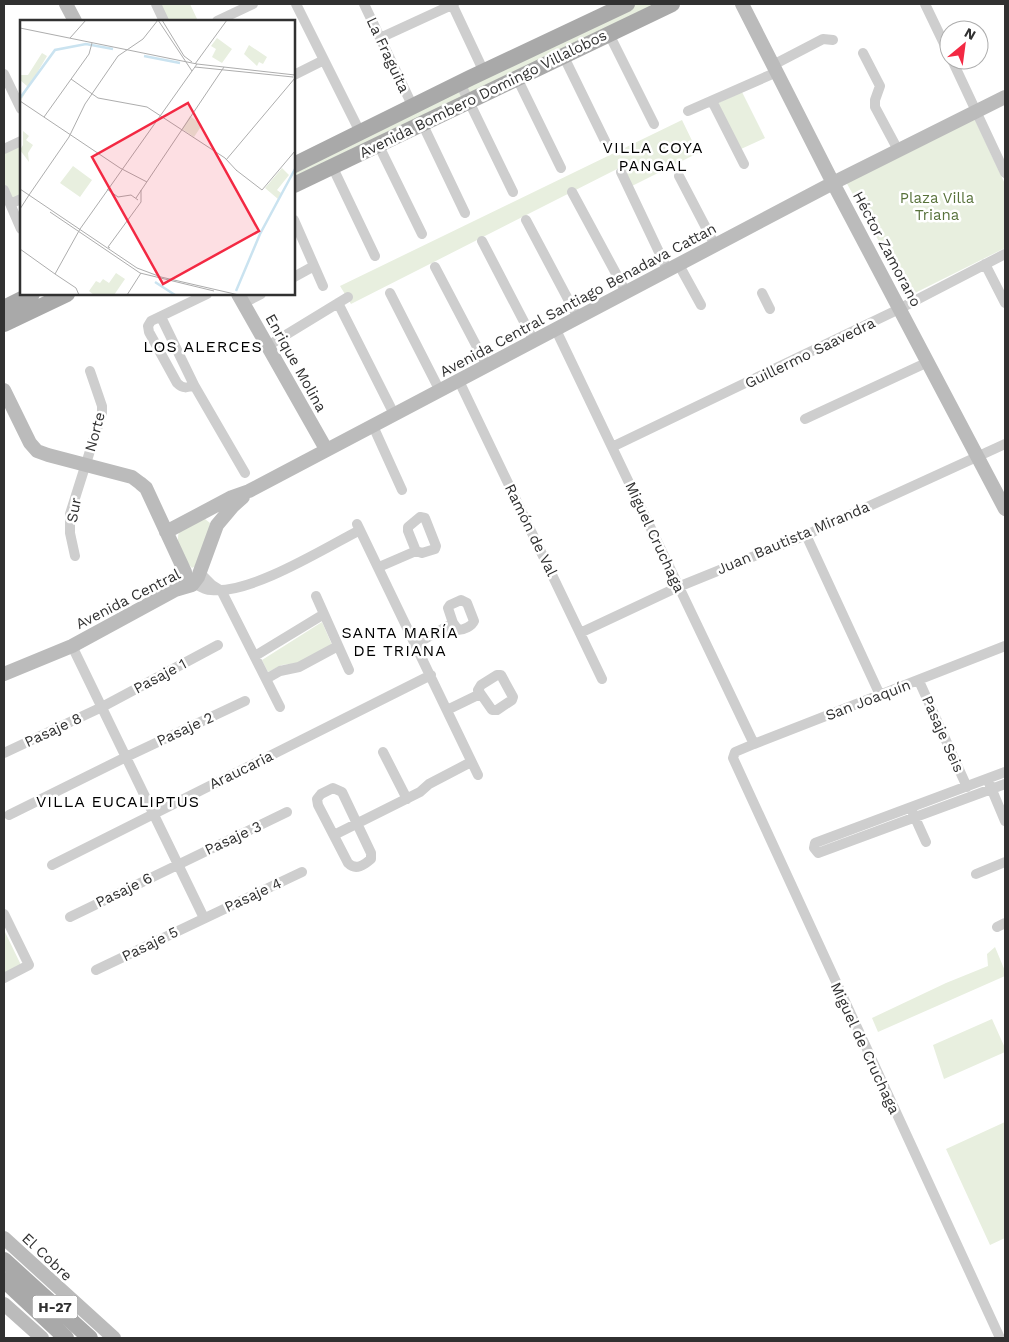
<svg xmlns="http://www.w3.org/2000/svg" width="1009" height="1342" font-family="'Work Sans',sans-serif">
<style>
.green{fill:#e8efdf}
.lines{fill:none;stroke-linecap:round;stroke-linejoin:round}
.street{stroke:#cecece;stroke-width:10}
.secondary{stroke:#bbb;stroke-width:14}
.primary{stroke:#a9a9a9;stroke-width:16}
.labels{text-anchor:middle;stroke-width:5;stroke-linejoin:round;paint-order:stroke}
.shield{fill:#fff;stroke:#6f6f6f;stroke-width:1}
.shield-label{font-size:14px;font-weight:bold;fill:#313131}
.street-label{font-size:15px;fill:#313131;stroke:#fff}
.park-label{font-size:15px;fill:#57713a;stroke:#fff}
.neighbourhood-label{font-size:16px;letter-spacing:1px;fill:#000;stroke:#fff}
.inset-river{fill:none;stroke:#cae3f0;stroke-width:2.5}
.inset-road{fill:none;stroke:#adadad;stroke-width:1}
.view{fill:#f32943;fill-opacity:0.15;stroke:#f32943;stroke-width:2.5}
.inset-edge{fill:none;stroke:#313131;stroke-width:2.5}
</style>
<rect width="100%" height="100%" fill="#fff"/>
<!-- green -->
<path class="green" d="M159 4H190L198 21H168Z
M632 4H669L294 183V165Z
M742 92 765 138 741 149 718 103Z
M970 109 1005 184V248L909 296 845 180Z
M682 120 698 153 632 186 621 167 351 304 340 286Z
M21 144V196L12 201 4 183V153Z
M205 519 210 523 209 531 196 566 192 568C183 558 175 545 179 532L199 520Z
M322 622 332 645 298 663 282 665 268 672 262 660Z
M4 930 21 965 4 974Z
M995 947 1005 971V976L878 1032 872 1018 946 983 988 966 987 954Z
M992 1019 1005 1048V1052L944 1079 933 1045Z
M1005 1122V1238L990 1245 946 1149Z"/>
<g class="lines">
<!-- street -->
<path class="street" d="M156 4 164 21
M296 4 360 132
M364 4 413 107
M452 4 484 72
M925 4 949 54
M217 21 253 4
M609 34 654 124
M380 38 454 4
M863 53 880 86 875 100V107L898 150
M563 55 607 145
M952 60 1005 173
M773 65 823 39 833 40
M4 74 21 109
M294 75 324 60
M517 78 561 168
M460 83 513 192
M712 101 744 164
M688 111 777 72
M422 123 465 213
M378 144 422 234
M4 149 21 141
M332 166 375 256
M621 172 668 271
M679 176 715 245
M4 190 21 229
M572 192 626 292
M10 204 21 199
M294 220 323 286
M526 220 578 318
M482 241 534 341
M985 264 1005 303
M679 265 701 305
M435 267 487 366
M294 277 314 266
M390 293 440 391
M762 293 770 309
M207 294 151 321 148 326 149 332 177 383C183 389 187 388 194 385L245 473
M244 303 261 294
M338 303 394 414
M161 317 194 385
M556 330 754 744
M266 347 348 297
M459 381 602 679
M805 419 928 362
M373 426 402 490
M612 447 895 311 1005 254
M420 517 425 518 436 546 435 549 422 553 416 551 408 531V527Z
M357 524 478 775
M806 535 880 695
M75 556 70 533V514L102 413V406L90 371
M379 567 416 551
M200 573 212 585 220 590
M194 583C199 586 204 590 211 590 250 595 325 548 360 530
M221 590 280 707
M316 596 349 670
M461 600 467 603 474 621C472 626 464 630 458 630L453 623 448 608 450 605Z
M580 633 678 587 806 535 1005 444
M416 644 453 623
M72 646 204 918
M255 656 324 614
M497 675H501L513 697 512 700 497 710H492L478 690 481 685Z
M266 679 280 671 299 667 338 646
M919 681 967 787
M447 710 480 694
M383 752 407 799
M4 753 102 707 218 645
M1005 772 815 843 814 848 818 853 1005 784
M989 783 1005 821
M333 788 342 792 371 853V859C364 865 356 871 348 863L318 805 317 799 321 794Z
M912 811 926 842
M9 815 126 757 245 701
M334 835 420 792 429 784 471 762
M52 865 431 675
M976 874 1005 862
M4 914 29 965 4 978
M70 917 287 812
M997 927 1005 923
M96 970 302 872
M1000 1338 733 758 735 752 754 744 1005 646"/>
<!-- secondary -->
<path class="secondary" d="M66 4 75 21
M742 4 833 183 1005 509
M238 294 326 449
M4 390 30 443 37 451 48 455 132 477 140 483 146 488 185 572 183 584 175 590
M166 532 232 497 249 491 833 183 1005 97
M4 674 72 646 175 590 192 585 198 577 217 525 233 506 243 497
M4 1238 114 1338
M4 1304 42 1338"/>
<!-- primary -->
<path class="primary" d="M294 165 470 78 627 4
M294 185 672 4
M4 308 32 294
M4 324 67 294
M4 1260 90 1338
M4 1280 66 1338"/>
</g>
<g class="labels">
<!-- shield labels -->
<rect class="shield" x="32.5" y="1295.5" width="45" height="23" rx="4"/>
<g class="shield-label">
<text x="55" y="1312">H-27</text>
</g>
<!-- street labels -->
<g class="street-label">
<text transform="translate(388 55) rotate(65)" y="5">La Fraguita</text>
<text transform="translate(483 94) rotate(-26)" y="5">Avenida Bombero Domingo Villalobos</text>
<text transform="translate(887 249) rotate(62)" y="5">Héctor Zamorano</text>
<text transform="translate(578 300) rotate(-28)" y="5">Avenida Central Santiago Benadava Cattan</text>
<text transform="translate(810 353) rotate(-26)" y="5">Guillermo Saavedra</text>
<text transform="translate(296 363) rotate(61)" y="5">Enrique Molina</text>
<text transform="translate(95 432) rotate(-75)" y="5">Norte</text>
<text transform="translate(74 510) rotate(-79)" y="5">Sur</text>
<text transform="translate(531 530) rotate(64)" y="5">Ramón de Val</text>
<text transform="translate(655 537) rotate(65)" y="5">Miguel Cruchaga</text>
<text transform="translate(793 538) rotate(-23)" y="5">Juan Bautista Miranda</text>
<text transform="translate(128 599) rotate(-27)" y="5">Avenida Central</text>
<text transform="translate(160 676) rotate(-28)" y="5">Pasaje 1</text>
<text transform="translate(868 700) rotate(-21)" y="5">San Joaquín</text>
<text transform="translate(185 729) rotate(-25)" y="5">Pasaje 2</text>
<text transform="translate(53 730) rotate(-25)" y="5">Pasaje 8</text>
<text transform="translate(943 734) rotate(66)" y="5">Pasaje Seis</text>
<text transform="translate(241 770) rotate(-26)" y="5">Araucaria</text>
<text transform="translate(233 838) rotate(-25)" y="5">Pasaje 3</text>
<text transform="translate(124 890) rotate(-26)" y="5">Pasaje 6</text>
<text transform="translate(253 895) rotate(-25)" y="5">Pasaje 4</text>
<text transform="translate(150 944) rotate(-26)" y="5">Pasaje 5</text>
<text transform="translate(865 1048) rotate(65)" y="5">Miguel de Cruchaga</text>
<text transform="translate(47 1257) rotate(43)" y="5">El Cobre</text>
</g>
<!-- park labels -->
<g class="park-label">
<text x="937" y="203">Plaza Villa<tspan x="937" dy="17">Triana</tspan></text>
</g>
<!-- neighbourhood labels -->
<g class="neighbourhood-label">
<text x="653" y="153">VILLA COYA<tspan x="653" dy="18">PANGAL</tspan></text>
<text x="203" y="352">LOS ALERCES</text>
<text x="400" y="638">SANTA MARÍA<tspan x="400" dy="18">DE TRIANA</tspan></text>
<text x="118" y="807">VILLA EUCALIPTUS</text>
</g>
</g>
<!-- overview -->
<g transform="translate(20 20)">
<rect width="275" height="275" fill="#fff"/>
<path d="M197 18 212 29 202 43 192 37 196 29 191 26ZM229 25 247 37 243 44 239 42 237 46 224 34ZM22 33 27 36 0 82 7 66 0 60V55H8ZM170 96 182 105 174 117 162 109ZM3 111 9 116 6 120 13 125 8 133 9 142 0 130 3 125ZM53 146 72 160 60 177 40 163ZM262 148 269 155 257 170 261 173 258 179 245 168ZM96 253 105 259 94 275H74L69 271 76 261 80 263 83 259 89 263Z" fill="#e8efdf"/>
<path class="inset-river" d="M124 36 160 43M0 78 35 30 66 24 93 29M135 262 155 275M216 271 240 214 275 149"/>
<path class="inset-road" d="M138 0 172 51M142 0 164 36 172 42M0 8 177 44 275 55M50 18 66 0M175 44 207 0M175 47 273 57M51 59 78 78 127 87 205 138 217 151M0 81 100 148 127 162M24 97 69 34 72 23M206 140 275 58M216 150 242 170 275 131M0 169 117 248 141 257 219 275M87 169 98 177 111 175 118 180M9 175 49 117 65 84 98 36 123 19 138 0M116 178 204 47M0 189 9 175M30 192 120 253 194 271M90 228 88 227 121 182V170M0 229 35 254 60 209 177 44M35 254 56 268 59 275M107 275 121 253"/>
<path class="view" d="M168 83 239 211 143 264 72 137Z"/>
<rect width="275" height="275" class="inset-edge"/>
</g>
<!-- border -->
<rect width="1009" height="1342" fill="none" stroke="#313131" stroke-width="10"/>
<!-- north arrow -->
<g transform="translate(964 45) rotate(29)"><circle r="24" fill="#ffffff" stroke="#adadad"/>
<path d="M0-4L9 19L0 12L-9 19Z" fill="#f32943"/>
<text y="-8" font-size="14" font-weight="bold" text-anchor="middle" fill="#313131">N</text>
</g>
</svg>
